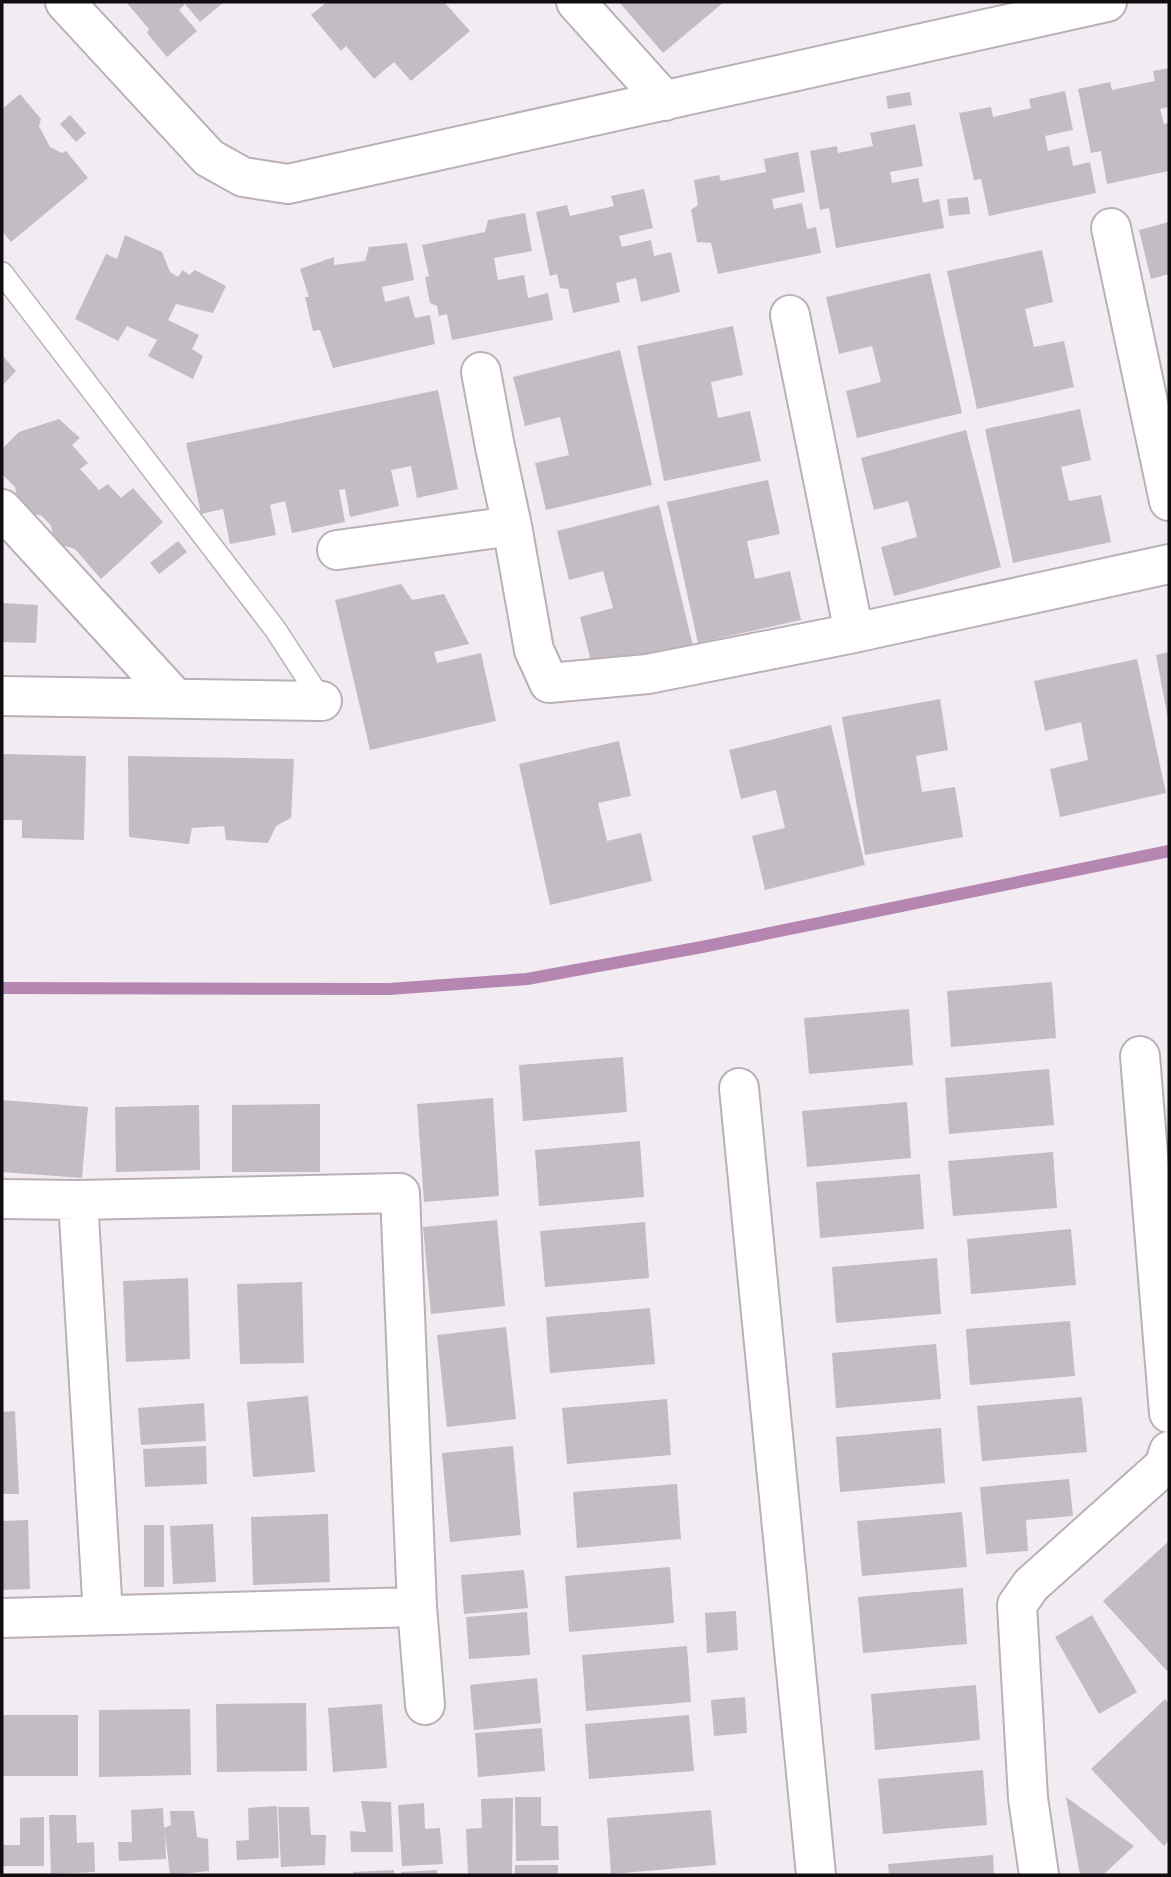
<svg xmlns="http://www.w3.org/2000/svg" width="1171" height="1877" font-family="'Libre Baskerville',serif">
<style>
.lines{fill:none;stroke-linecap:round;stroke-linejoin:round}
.stream{stroke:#b586b2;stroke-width:12}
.building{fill:#c4bcc4}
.service-casing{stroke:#b9b0b8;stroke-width:24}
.minor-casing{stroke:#b9b0b8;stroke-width:42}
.service{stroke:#fff;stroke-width:21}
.minor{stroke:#fff;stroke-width:38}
</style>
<rect width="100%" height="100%" fill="#f3ebf2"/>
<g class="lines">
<!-- stream -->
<path class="stream" d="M2 988 389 989 527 979 702 947 1169 851"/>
</g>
<!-- building -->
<path class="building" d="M126 2H224L200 22 185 4 179 10 197 31 167 57 147 33 149 29Z
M327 2H444L470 31 411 81 394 62 374 79 346 46 341 51 311 15Z
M619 2H724L663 53Z
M1169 68V107L1160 109 1164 124 1169 123V171L1107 184 1101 151 1091 153 1078 89 1110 82 1112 90 1155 81 1153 71Z
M1065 91 1073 130 1045 136 1048 151 1069 146 1073 166 1090 162 1096 193 989 216 981 179 974 180 959 113 991 107 993 117 1031 108 1029 99Z
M910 92 912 105 888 109 886 96Z
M20 94 41 119 39 126 50 147 62 153 66 151 88 178 11 242 2 231V109Z
M70 115 86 133 76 142 60 124Z
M915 124 923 166 890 172 892 183 918 178 923 203 939 199 944 228 836 248 829 208 820 210 810 151 837 146 838 153 873 146 870 133Z
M798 152 805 192 772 199 774 209 802 203 807 229 816 227 821 253 718 274 711 243 697 242 691 210 698 205 694 180 719 175 721 181 766 172 764 159Z
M644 189 653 228 619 236 622 247 651 240 654 256 671 252 680 292 641 302 636 278 616 283 620 302 573 313 568 289 560 288 557 274 550 276 536 212 567 205 570 216 614 206 611 196Z
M968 197 970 214 949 216 947 199Z
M525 213 532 251 494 258 498 280 524 275 528 298 548 293 553 320 452 340 447 314 439 316 437 306 430 303 425 277 429 276 422 245 485 232 488 220Z
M1169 222V274L1151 279 1139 230Z
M125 235 162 252 170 272 178 277 183 270 189 275 195 270 226 286 213 313 176 304 168 320 199 335 192 349 203 356 193 379 148 356 157 340 127 326 118 341 75 319 106 254 117 259Z
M407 243 414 280 382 287 385 302 409 296 415 318 430 315 435 344 333 368 320 330 313 331 305 297H309L300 269 334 257V265L365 261 369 247Z
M1042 250 1053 302 1025 309 1034 347 1064 341 1074 387 977 409 947 271Z
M930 273 962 413 857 438 846 391 881 382 872 346 839 354 826 297Z
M733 326 743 375 711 382 718 418 750 411 761 461 664 481 637 346Z
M620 350 652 485 546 510 535 463 569 455 560 417 525 426 513 377Z
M2 355 16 371 2 386Z
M438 390 458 489 417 498 411 466 391 470 399 506 350 517 345 489 339 490 345 522 292 533 285 501 270 505 276 535 230 544 223 509 201 514 186 443Z
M1080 409 1091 460 1061 467 1069 501 1101 495 1111 542 1013 563 985 429Z
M59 419 80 438 72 445 88 463 80 469 99 490 108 484 121 498 133 488 163 522 101 579 75 549 55 543 51 526 42 516 25 512 18 502 15 487 2 474V449L19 432Z
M966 430 1001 567 894 596 881 547 917 537 908 501 874 510 861 458Z
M768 480 780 534 747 541 755 579 790 571 801 620 698 643 667 502Z
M659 505 693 646 593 670 580 617 613 608 603 571 569 580 557 531Z
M178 541 187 552 159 574 150 563Z
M401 584 412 600 444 594 469 644 434 652 437 663 481 653 496 721 370 750 335 600Z
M2 603 38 605 36 643 2 642Z
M1169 652V719H1168L1156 655Z
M1137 659 1166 793 1060 817 1050 769 1088 760 1081 722 1045 731 1034 681Z
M940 699 948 750 916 756 922 792 955 787 963 837 865 855 842 717Z
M831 725 865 865 765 890 752 836 785 828 776 790 741 799 729 750Z
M619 741 631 796 598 803 607 841 641 833 652 881 550 905 519 764Z
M2 754 86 756 84 840 22 838V820H2Z
M128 756 294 759 291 818 276 826 268 843 226 840 224 826 192 828 189 844 129 837Z
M1052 982 1056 1038 951 1047 947 991Z
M909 1009 913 1065 809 1074 804 1018Z
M623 1057 627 1112 523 1121 519 1065Z
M1049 1069 1054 1125 949 1134 945 1078Z
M493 1098 499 1196 424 1202 417 1104Z
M2 1100 88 1107 82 1178 2 1172Z
M907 1102 911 1158 807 1167 802 1111Z
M320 1104V1172H232V1105Z
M199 1105 200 1170 116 1172 115 1107Z
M640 1141 644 1197 539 1206 535 1150Z
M1053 1152 1057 1208 953 1216 948 1161Z
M920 1174 924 1229 820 1238 816 1182Z
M497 1220 505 1306 431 1314 423 1227Z
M645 1222 649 1278 545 1287 540 1231Z
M1071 1229 1076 1285 971 1294 967 1239Z
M937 1258 941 1314 836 1323 832 1267Z
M188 1278 190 1359 126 1362 123 1281Z
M302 1282 304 1363 240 1364 237 1284Z
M650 1308 655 1364 550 1373 546 1317Z
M1070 1321 1075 1376 970 1385 966 1329Z
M506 1327 516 1419 447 1427 437 1335Z
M936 1344 941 1399 836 1408 832 1353Z
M308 1396 315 1472 253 1477 247 1402Z
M1082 1397 1087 1452 982 1461 977 1406Z
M667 1399 671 1455 567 1464 562 1408Z
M204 1403 206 1441 141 1445 138 1408Z
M15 1411 19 1494H2V1412Z
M941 1428 945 1483 840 1492 836 1437Z
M206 1446 207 1484 145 1487 143 1449Z
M513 1446 521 1535 450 1542 442 1453Z
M1069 1479 1073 1516 1026 1520 1028 1551 986 1554 980 1487Z
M677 1484 681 1539 577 1548 573 1492Z
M962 1512 967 1567 862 1576 857 1521Z
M328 1514 330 1582 253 1585 251 1517Z
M28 1520 30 1589 2 1590V1521Z
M213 1524 216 1582 173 1584 170 1526Z
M144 1525H164V1587H144Z
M1169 1541V1669L1167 1671 1103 1601Z
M670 1567 674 1623 569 1632 565 1576Z
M524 1570 528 1608 464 1614 461 1575Z
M963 1588 967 1644 863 1653 858 1597Z
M736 1611 738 1650 707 1653 705 1613Z
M527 1612 530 1655 469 1659 466 1617Z
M1092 1615 1137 1692 1099 1714 1055 1637Z
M687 1646 691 1702 586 1711 582 1655Z
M537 1678 541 1723 474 1730 470 1685Z
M976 1685 980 1740 875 1750 871 1694Z
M745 1697 747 1733 714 1736 711 1700Z
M1165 1699 1169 1704V1840L1164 1846 1091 1769Z
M306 1703 307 1771 217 1772 216 1704Z
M382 1704 387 1768 333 1772 328 1708Z
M190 1709 191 1775 99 1777V1710Z
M2 1715H78V1776H2Z
M689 1715 694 1771 589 1779 585 1724Z
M542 1728 545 1771 478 1777 475 1733Z
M983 1770 987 1825 883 1834 878 1779Z
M515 1797H541V1826H558L559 1860 516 1861Z
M1066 1797 1134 1846 1103 1875H1080Z
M513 1798 512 1875H468L466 1829 482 1828 481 1799Z
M361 1801 391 1802 393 1852H351L350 1831 366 1832Z
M424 1803 425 1829 440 1828 443 1864 402 1866 398 1805Z
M277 1806 279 1858 237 1860 236 1841 249 1840 248 1808Z
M278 1807H309L311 1835H326L325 1865 281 1867Z
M163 1808 164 1828 171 1825 170 1811H194L197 1837 208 1839 209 1871 170 1875 165 1833 166 1859 119 1861 118 1842H132L131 1810Z
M711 1810 716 1865 611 1874 607 1818Z
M49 1815H76L77 1843 94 1842 95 1872 51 1874Z
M44 1817V1866H2V1845H20V1818Z
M993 1855 994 1875H889L888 1864Z
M515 1865H558V1875H515Z
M394 1870V1875H353V1872Z
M437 1870V1875H401V1872Z"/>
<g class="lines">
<defs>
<path id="service" d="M2 273 275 629 322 701"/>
<path id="minor" d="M65 2 209 158 243 177 288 184 1107 2
M576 2 665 101
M1111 228 1169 501
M790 315 854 633
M481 372 495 447 512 526 534 650 549 683 648 674 854 633 1169 564
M2 509 175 698
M337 550 512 526
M2 696 322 701
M1140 1056 1169 1413
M739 1088 816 1875
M2 1199 78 1200 400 1193 417 1607 425 1705
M78 1200 103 1615
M2 1618 417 1607
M1039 1875 1028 1798 1017 1605 1031 1585 1164 1466 1169 1451"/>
</defs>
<!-- service casing -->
<use href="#service" class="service-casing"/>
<!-- minor casing -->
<use href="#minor" class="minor-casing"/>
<!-- service -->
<use href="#service" class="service"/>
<!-- minor -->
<use href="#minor" class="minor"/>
</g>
<!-- border -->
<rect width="1171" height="1877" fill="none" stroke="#100d10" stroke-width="7"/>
</svg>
